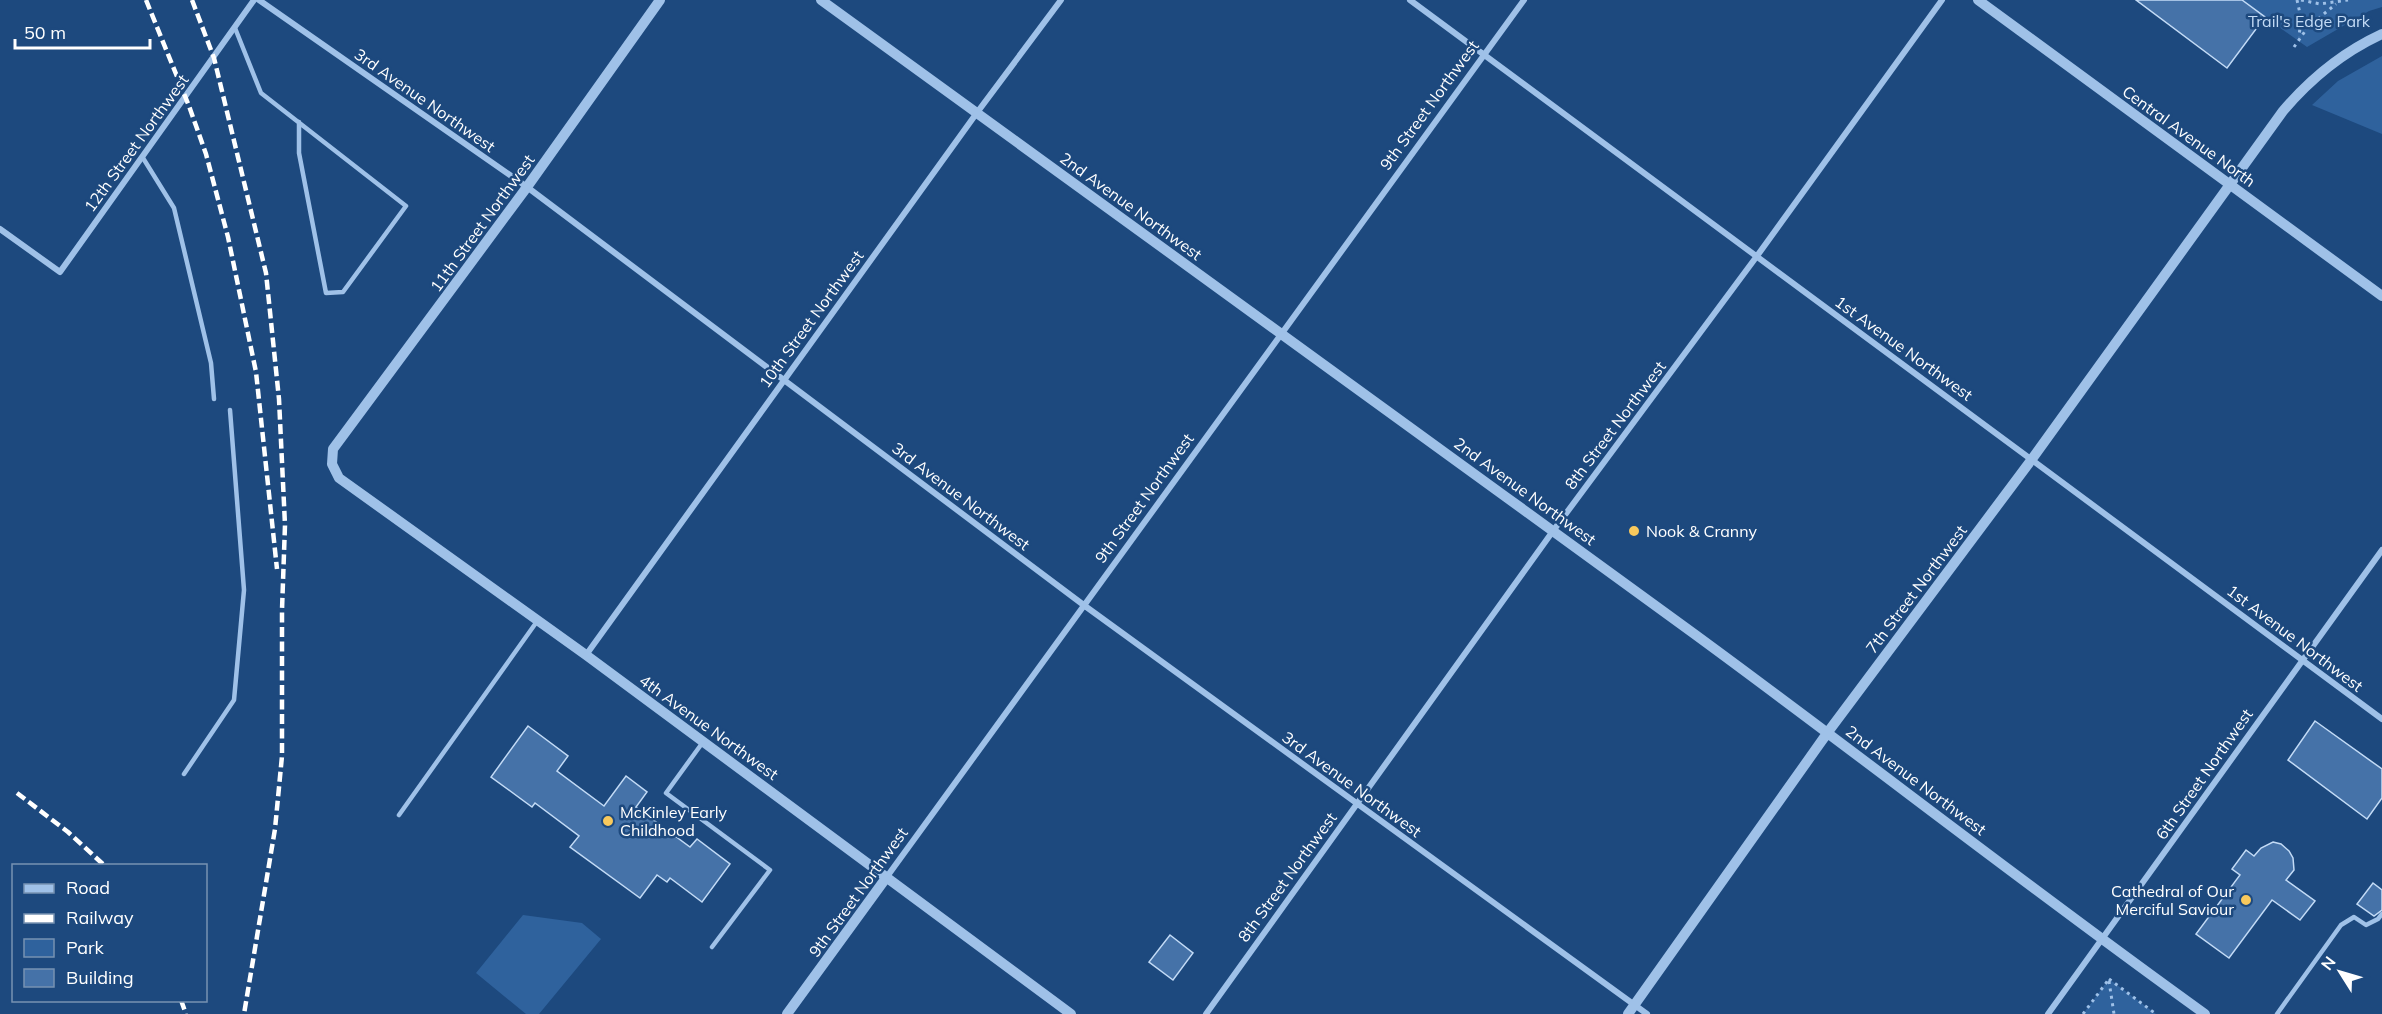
<svg xmlns="http://www.w3.org/2000/svg" width="2382" height="1014" font-family="Mulish,sans-serif">
<style>
.green{fill:#2f629d}
.building{fill:#4572a8;stroke:#c3dbf6;stroke-width:1.5}
.lines{fill:none;stroke-linecap:round;stroke-linejoin:round}
.path{stroke:#9fc1e8;stroke-width:3;stroke-dasharray:3 4.5;stroke-linecap:butt}
.service{stroke:#9fc1e8;stroke-width:4.5}
.minor{stroke:#9fc1e8;stroke-width:6}
.tertiary{stroke:#9fc1e8;stroke-width:10}
.rail{stroke:#fff;stroke-width:4.5;stroke-dasharray:10 4.5;stroke-linecap:butt}
.poi-dot{fill:#f8c95d;stroke:#1d497e;stroke-width:2}
.labels{text-anchor:middle;stroke-width:5;stroke-linejoin:round;paint-order:stroke}
.park-label{font-size:16px;fill:#c3dbf6;stroke:#1d497e}
.street-label{font-size:16px;fill:#fff;stroke:#1d497e}
.poi-label{font-size:16px;fill:#fff;stroke:#1d497e;text-anchor:start}
</style>
<rect width="100%" height="100%" fill="#1d497e"/>
<!-- green -->
<path class="green" d="M2241 0H2382V7L2369 11 2307 47Z
M2382 56V134L2312 105 2338 81Z
M523 915 582 923 601 939 539 1014H526L476 973Z
M2109 979 2156 1014H2083Z"/>
<!-- building -->
<path class="building" d="M2136 0H2242L2265 17 2227 68Z
M2315 721 2382 769V798L2367 819 2288 760Z
M528 726 568 756 557 771 604 806 626 776 647 792 636 807 690 847 697 839 730 864 702 902 670 878 667 882 657 875 640 898 570 847 579 836 535 803 532 807 491 777Z
M2273 842 2281 844 2289 851 2293 858 2294 870 2286 880 2315 901 2300 920 2272 900 2229 958 2196 934 2240 875 2232 869 2246 850 2254 856 2261 848Z
M2373 883 2382 890V910L2374 916 2357 904Z
M1170 935 1193 953 1173 980 1149 962Z"/>
<g class="lines">
<!-- path -->
<path class="path" d="M2297 0 2301 18 2299 37
M2301 0 2320 4 2348 0
M2294 47 2308 27 2336 4
M2109 979 2156 1014
M2109 981 2114 1014
M2083 1014 2109 979"/>
<!-- service -->
<path class="service" d="M235 28 261 93 406 206 343 292 326 293 299 153V122
M143 158 174 208 211 363 214 399
M703 742 666 793 770 870 712 947
M184 774 234 700 244 590 230 410
M399 815 538 620
M2277 1014 2341 925 2354 917 2366 925 2378 919 2382 914"/>
<!-- minor -->
<path class="minor" d="M259 0 527 187 1085 606 1647 1014
M1410 0 2382 719
M0 229 60 272 254 0
M586 655 976 114 1061 0
M886 878 1524 0
M1206 1014 1553 531 1757 256 1942 0
M2048 1014 2382 550"/>
<!-- tertiary -->
<path class="tertiary" d="M660 0 527 187 333 449 332 464 339 478 586 655 1071 1014
M821 0C1110 213 1403 421 1693 633 1865 759 2032 890 2205 1014
M1978 0 2382 296
M787 1014 886 878
M1628 1014 1828 732 2032 459 2283 111C2311 78 2343 52 2382 34"/>
<!-- rail -->
<path class="rail" d="M146 0 189 106 206 154 228 237 256 372 277 569
M192 0 214 58 266 273 279 399 285 525 282 610V756L275 829 244 1014
M17 793 68 832 105 866
M181 1000 186 1014"/>
</g>
<!-- markers -->
<g class="poi-dot">
<circle cx="1634" cy="531" r="6"/>
<circle cx="608" cy="821" r="6"/>
<circle cx="2246" cy="900" r="6"/>
</g>
<g class="labels">
<!-- park labels -->
<g class="park-label">
<text x="2309" y="27">Trail's Edge Park</text>
</g>
<!-- street labels -->
<g class="street-label">
<text transform="translate(425 100) rotate(35)" y="6">3rd Avenue Northwest</text>
<text transform="translate(1429 105) rotate(-54)" y="6">9th Street Northwest</text>
<text transform="translate(2189 136) rotate(36)" y="6">Central Avenue North</text>
<text transform="translate(136 143) rotate(-54)" y="6">12th Street Northwest</text>
<text transform="translate(1131 206) rotate(36)" y="6">2nd Avenue Northwest</text>
<text transform="translate(482 223) rotate(-54)" y="6">11th Street Northwest</text>
<text transform="translate(811 319) rotate(-54)" y="6">10th Street Northwest</text>
<text transform="translate(1904 348) rotate(36)" y="6">1st Avenue Northwest</text>
<text transform="translate(1615 425) rotate(-53)" y="6">8th Street Northwest</text>
<text transform="translate(1525 491) rotate(36)" y="6">2nd Avenue Northwest</text>
<text transform="translate(961 496) rotate(37)" y="6">3rd Avenue Northwest</text>
<text transform="translate(1144 498) rotate(-54)" y="6">9th Street Northwest</text>
<text transform="translate(1916 589) rotate(-53)" y="6">7th Street Northwest</text>
<text transform="translate(2295 638) rotate(37)" y="6">1st Avenue Northwest</text>
<text transform="translate(709 727) rotate(36)" y="6">4th Avenue Northwest</text>
<text transform="translate(2204 774) rotate(-55)" y="6">6th Street Northwest</text>
<text transform="translate(1916 780) rotate(37)" y="6">2nd Avenue Northwest</text>
<text transform="translate(1352 784) rotate(36)" y="6">3rd Avenue Northwest</text>
<text transform="translate(1287 877) rotate(-54)" y="6">8th Street Northwest</text>
<text transform="translate(858 892) rotate(-54)" y="6">9th Street Northwest</text>
</g>
<!-- poi labels -->
<g class="poi-label">
<text x="1646" y="537">Nook &amp; Cranny</text>
<text x="620" y="818">McKinley Early<tspan x="620" dy="18">Childhood</tspan></text>
<text x="2234" y="897" text-anchor="end">Cathedral of Our<tspan x="2234" dy="18">Merciful Saviour</tspan></text>
</g>
</g>
<!-- legend -->
<rect x="12" y="864" width="195" height="138" fill="#1d497e" stroke="#7792b2" stroke-width="1.5"/>
<rect x="24" y="884" width="30" height="9" fill="#9fc1e8" stroke="#7792b2" stroke-width="1.5"/>
<text x="66" y="894" font-size="18" fill="#ffffff">Road</text>
<rect x="24" y="914" width="30" height="9" fill="#ffffff" stroke="#7792b2" stroke-width="1.5"/>
<text x="66" y="924" font-size="18" fill="#ffffff">Railway</text>
<rect x="24" y="939" width="30" height="18" fill="#2f629d" stroke="#7792b2" stroke-width="1.5"/>
<text x="66" y="954" font-size="18" fill="#ffffff">Park</text>
<rect x="24" y="969" width="30" height="18" fill="#4572a8" stroke="#7792b2" stroke-width="1.5"/>
<text x="66" y="984" font-size="18" fill="#ffffff">Building</text>
<!-- north arrow -->
<g transform="translate(2340 972) rotate(307)" stroke="#1d497e" stroke-width="4.5" paint-order="stroke">
<path d="M0-4.5L10 22L0 15L-10 22Z" fill="#ffffff"/>
<text y="-9" font-size="16" font-weight="bold" text-anchor="middle" fill="#ffffff">N</text>
</g>
<!-- scale -->
<path d="M15 39v9h135v-9" fill="none" stroke="#ffffff" stroke-width="3"/>
<text x="24" y="39" font-size="18" fill="#ffffff" stroke="#1d497e" stroke-width="4.5" paint-order="stroke">50 m</text>
</svg>
